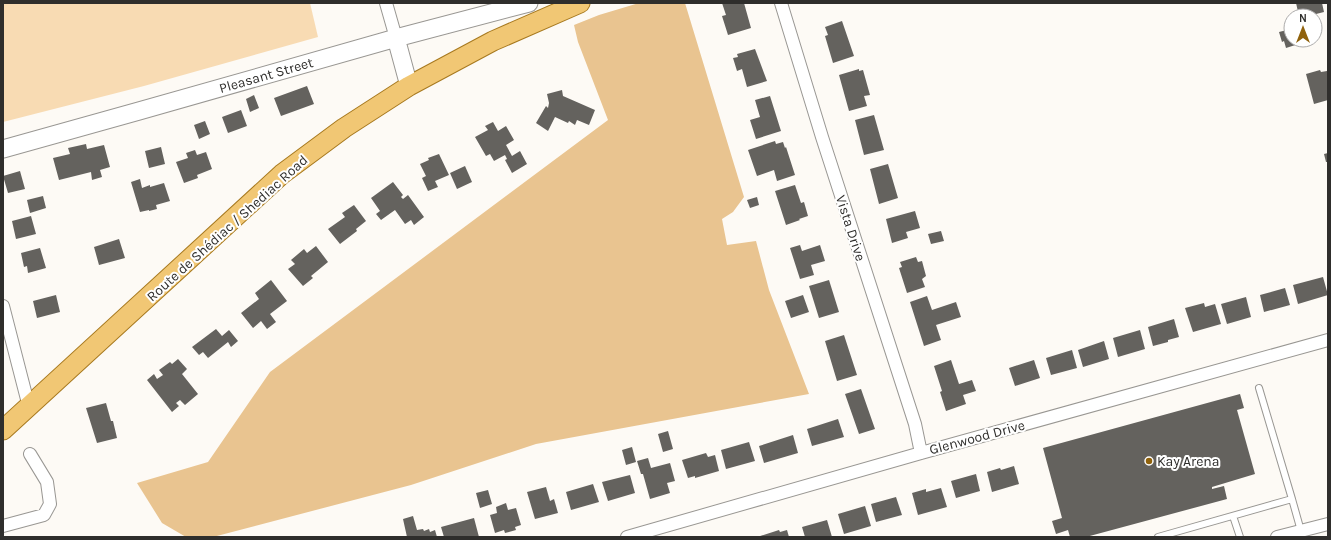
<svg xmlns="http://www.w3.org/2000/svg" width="1331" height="540" font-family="Karla,sans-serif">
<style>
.green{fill:#f8dbb3}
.forest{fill:#e9c490}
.building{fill:#64625e}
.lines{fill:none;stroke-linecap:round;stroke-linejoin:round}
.lane-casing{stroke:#999793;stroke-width:8}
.street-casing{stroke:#999793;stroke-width:14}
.secondary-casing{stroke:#999793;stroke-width:19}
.primary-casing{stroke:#a7791f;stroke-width:21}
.lane{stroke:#fff;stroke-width:6}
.street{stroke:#fff;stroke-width:12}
.secondary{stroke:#fff;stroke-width:17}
.primary{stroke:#f1c774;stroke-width:19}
.poi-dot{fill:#90620c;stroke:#fff;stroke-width:1.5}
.labels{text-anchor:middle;stroke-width:4;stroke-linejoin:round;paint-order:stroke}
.street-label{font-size:14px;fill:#2f2e2c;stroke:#fff}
.poi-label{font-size:14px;fill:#2f2e2c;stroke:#fff;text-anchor:start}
</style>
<rect width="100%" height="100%" fill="#fdfaf5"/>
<!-- green -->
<path class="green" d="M3 3H310L318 37 144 86 3 122Z"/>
<!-- forest -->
<path class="forest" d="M639 3H685L744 197 733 212 722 219 727 245 756 241 769 290 809 394 536 444 411 485 213 537H186L162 523 137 483 208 462 270 372 608 120 578 42 574 25 599 15Z"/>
<!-- building -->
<path class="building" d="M722 3H744L751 28 728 35 722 16 726 15Z
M1296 3H1322L1324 12 1308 16H1299Z
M842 21 854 56 833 63 825 36 828 35 825 27Z
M1291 29V40H1311L1286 48 1284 41 1282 42 1279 32Z
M755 49 767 81 747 87 742 69 737 71 733 58 738 57 737 54Z
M859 69V71L863 70 870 95 864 96 867 106 849 111 839 75Z
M1320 70 1321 72 1327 71 1328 74V100L1314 104 1306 74Z
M307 86 314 104 281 116 274 98Z
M562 90 563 96 595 110 589 125 577 120 575 125 569 121 568 123 555 117 548 131 536 123 546 106 548 108 549 103 547 94Z
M254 95 259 108 250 112 246 99Z
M770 96 781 131 756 139 750 120 760 117 755 100Z
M241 110 247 126 228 133 222 117Z
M874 115 884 150 864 155 855 120Z
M205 121 210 134 199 139 194 125Z
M493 122 498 131 506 126 514 140 506 145 512 156 520 151 527 164 512 173 505 160 507 159 505 155 494 161 490 154 486 156 475 137 488 130 485 126Z
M775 141 776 144 783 142 785 148 786 147 795 175 777 181 774 170 757 176 748 150Z
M86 144 87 149 104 145 110 167 100 170 102 177 92 180 91 172 59 180 53 158 70 154 68 148Z
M161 147 165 164 149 168 145 151Z
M195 150 197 155 206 152 212 169 197 175 198 178 184 183 176 162 188 158 186 153Z
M1328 153V162H1326L1324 154Z
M439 154 449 175 435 181 438 187 428 191 422 178 426 176 420 164 429 160 428 158Z
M888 164 898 198 879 204 870 169Z
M465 166 472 182 457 189 450 173Z
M20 171 25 189 8 193 3 176Z
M140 179 142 188 150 185V187L164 183 170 201 156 205 157 209 149 211V210L140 212 131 182Z
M393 182 403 195 401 197 403 199 408 195 424 217 414 225 411 220 405 224 395 210 381 220 376 214 380 211 371 198Z
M795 185 801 203 804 202 808 216 799 219 800 220 786 225 775 191Z
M43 196 46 208 30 213 27 200Z
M757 197 759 205 750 208 747 200Z
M354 205 366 221 356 229 357 231 340 244 328 229 345 217 342 213Z
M915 211 920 228 906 232 908 238 892 243 886 219Z
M31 216 36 234 16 239 12 221Z
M941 231 944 241 931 244 928 234Z
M119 239 125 258 99 265 94 247Z
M800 245 802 251 820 245 825 261 811 265 814 275 800 279 790 248Z
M316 246 328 262 311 276 313 278 303 286 288 269 295 264 291 260 304 249 307 253Z
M40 248 46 268 28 273 27 266 24 267 21 253Z
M916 257 918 262 922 261 926 276 922 279 925 287 907 293 899 268 902 267 900 262Z
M1323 277 1328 295 1298 304 1293 285Z
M271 280 287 301 270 314 276 322 267 329 261 321 253 328 241 313 259 299 255 293Z
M829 280 839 312 819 318 809 286Z
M1285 288 1290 305 1264 312 1260 295Z
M56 295 60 312 37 318 33 301Z
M803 295 809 312 791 318 785 301Z
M927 296 932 310 956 302 961 317 936 325 941 340 924 346 910 302Z
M1246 297 1251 317 1227 324 1221 304Z
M1204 303 1205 307 1215 304 1221 324 1193 332 1185 308Z
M1174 319 1179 337 1168 340V342L1153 346 1148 327Z
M216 329 222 336 229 330 238 341 231 347 228 342 208 358 203 352 199 355 192 347Z
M1140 330 1145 349 1118 357 1113 338Z
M844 335 857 375 837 381 825 341Z
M1104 341 1109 359 1083 367 1078 350Z
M1072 350 1077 368 1051 375 1046 358Z
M178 359 187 369 182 374 198 394 185 405 180 400 176 403 179 406 172 412 147 380 154 374 157 379 163 375 159 370 170 362 172 364Z
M951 360 959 384 972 380 976 391 963 395 966 404 946 411 940 392 942 391 934 366Z
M1034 360 1040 378 1015 386 1009 368Z
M861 389 875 429 859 434 845 394Z
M1240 394 1244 408 1237 410 1255 474 1212 487V489L1224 486 1227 499 1086 537H1070L1068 530 1056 534 1052 521 1062 518 1043 448Z
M106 403 111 421H113L117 438 97 443 86 408Z
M838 419 844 437 812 446 807 429Z
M668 431 673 449 663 452 658 434Z
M793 435 798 453 764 463 759 446Z
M749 442 755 461 726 469 721 450Z
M632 447 636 462 626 465 622 450Z
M706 453 708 457 715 455 719 471 695 478V476L688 478 682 460Z
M648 458 651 468 670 463 675 481 667 483 670 493 650 499 643 474H641L637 461Z
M1014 466 1019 484 992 492 987 472 1000 468 1001 470Z
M976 474 980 491 956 498 951 481Z
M630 475 635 493 608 501 602 482Z
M593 484 599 502 571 510 566 492Z
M546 487 550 501 554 499 558 513 535 519 527 492Z
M941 488 947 507 918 515 912 493 926 489V492Z
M488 490 492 504 480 508 476 493Z
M896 497 902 515 876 522 871 504Z
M506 503 508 510 516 508 521 525 515 527 516 530 505 533 504 530 495 533 490 515 497 513 496 507Z
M865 506 871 526 844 534 838 514Z
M413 516 417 530 423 529 424 531 429 529 430 532 435 530 437 537H407L403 519Z
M474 518 479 537H444L441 527Z
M827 520 832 537H805L802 527Z
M779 530 780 532 787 530 789 537H757Z"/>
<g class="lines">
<defs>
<path id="lane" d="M1259 388 1292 499
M1233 516 1240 537
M1158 537 1292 499 1301 531"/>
<path id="street" d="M386 3 396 38
M781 3 822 137 915 424 921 453
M3 306 29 407
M3 526 44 515 50 504 47 482 30 454
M627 537 921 453 1328 340
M1277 537 1328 524"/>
<path id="secondary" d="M396 38 409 86
M3 149 139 111 396 38 529 3"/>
<path id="primary" d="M3 430 282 174 344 128 409 86 493 41 580 3"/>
</defs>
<!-- lane casing -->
<use href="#lane" class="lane-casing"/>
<!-- street casing -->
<use href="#street" class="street-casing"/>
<!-- secondary casing -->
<use href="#secondary" class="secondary-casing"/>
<!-- primary casing -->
<use href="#primary" class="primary-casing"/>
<!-- lane -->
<use href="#lane" class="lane"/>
<!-- street -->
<use href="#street" class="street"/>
<!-- secondary -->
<use href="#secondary" class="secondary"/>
<!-- primary -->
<use href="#primary" class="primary"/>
</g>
<!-- markers -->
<circle class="poi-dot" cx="1149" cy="461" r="4"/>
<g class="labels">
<!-- street labels -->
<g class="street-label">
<text transform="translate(266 75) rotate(-16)" y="5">Pleasant Street</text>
<text transform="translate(227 228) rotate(-42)" y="5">Route de Shédiac / Shediac Road</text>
<text transform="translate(851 228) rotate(72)" y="5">Vista Drive</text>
<text transform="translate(977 437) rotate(-15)" y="5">Glenwood Drive</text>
</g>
<!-- poi labels -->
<g class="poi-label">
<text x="1157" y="466">Kay Arena</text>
</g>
</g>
<!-- border -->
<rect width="1331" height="540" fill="none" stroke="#2f2e2c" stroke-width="8"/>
<!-- north arrow -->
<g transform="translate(1303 28)"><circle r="19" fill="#ffffff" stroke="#acabab"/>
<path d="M0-3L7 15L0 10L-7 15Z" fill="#90620c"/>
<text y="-6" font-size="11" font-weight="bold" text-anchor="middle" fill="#2f2e2c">N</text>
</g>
</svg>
